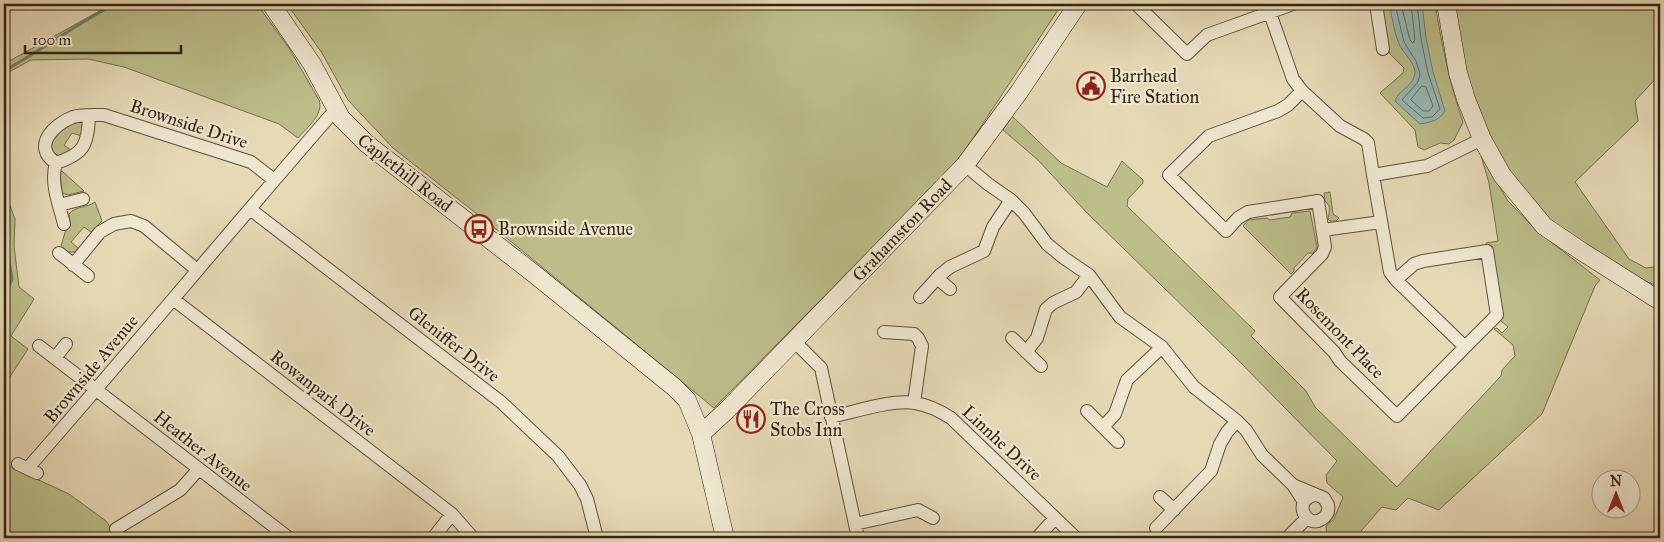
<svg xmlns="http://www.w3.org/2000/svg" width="1664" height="542" font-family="'IM FELL Great Primer',serif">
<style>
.green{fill:#bcbd89;stroke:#78704e}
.water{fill:#98b9b5;stroke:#707d74}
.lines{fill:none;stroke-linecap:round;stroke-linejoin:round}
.shore{stroke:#666e64;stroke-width:1}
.stream{stroke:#707d74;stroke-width:3}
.street-casing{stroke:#60513c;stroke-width:14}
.secondary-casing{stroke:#342413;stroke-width:19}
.street{stroke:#efe6d0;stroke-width:12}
.secondary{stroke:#efe6d0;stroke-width:18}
.labels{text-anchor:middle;stroke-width:4.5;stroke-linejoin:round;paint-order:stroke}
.poi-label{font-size:18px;fill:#342413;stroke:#efe6d0;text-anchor:start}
.street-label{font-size:18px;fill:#342413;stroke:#efe6d0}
</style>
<rect width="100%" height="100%" fill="#e6d9b6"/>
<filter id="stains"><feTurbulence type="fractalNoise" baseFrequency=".004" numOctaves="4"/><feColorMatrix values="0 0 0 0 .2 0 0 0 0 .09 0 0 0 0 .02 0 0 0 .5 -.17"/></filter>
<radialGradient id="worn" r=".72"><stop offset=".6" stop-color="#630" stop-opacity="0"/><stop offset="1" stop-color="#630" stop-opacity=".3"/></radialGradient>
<!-- green -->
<path class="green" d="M112 4H257L289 48 319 100C324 115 307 127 298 138L279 124 124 67 88 59 31 60 9 72 4 77V64Z
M287 4H1062L958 161 714 408 486 221 393 148 348 100 322 53Z
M1381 4H1435C1442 44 1449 83 1463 122L1454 140 1449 144 1440 143 1424 150 1418 147 1415 130 1380 93 1403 73 1404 68 1390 54 1388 49Z
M1451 4H1660V74L1635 101 1638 121 1575 182 1629 259 1646 268 1660 266V287L1628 274 1538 212 1504 163 1476 113Z
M1012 116 1061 163 1107 187 1122 161 1143 180V183L1128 199 1127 206 1255 331 1251 336 1306 391 1315 407 1397 487 1501 376 1502 370 1515 356 1513 345 1494 329 1497 328 1502 333 1508 327 1499 319 1502 316 1492 246 1487 247 1486 243 1498 241 1489 183 1481 156 1508 201 1537 231 1600 280 1595 286 1542 414 1439 510 1408 498 1396 510 1382 507 1355 538H1327L1326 526 1334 519 1343 497 1327 483 1326 475 1337 461 1235 357 1087 213 1038 160 1003 130Z
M81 120 83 122 81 136 72 133 64 145 72 151 61 157 52 152 49 143 64 127Z
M62 171 84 191 68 195 62 193 60 172Z
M4 173 6 195 15 219 14 246 19 287 34 299 11 336 28 349 4 386Z
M1330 192 1333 214 1339 218 1336 221H1330L1328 219C1329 212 1332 207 1325 201L1324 193Z
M95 202 102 221 91 232 84 227 71 242 78 248 75 252H68L61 246 66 229 70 224 69 214C75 206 87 208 95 202Z
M1310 211 1317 247 1313 253H1308L1294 268V271L1291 274 1243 226 1248 220 1267 218 1270 220 1290 217 1292 213Z
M4 464 69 494 106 521 118 538H4Z"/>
<!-- water -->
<path class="water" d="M1390 4H1422L1426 38 1433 72 1445 111C1439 121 1431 122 1420 124L1395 101C1398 91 1411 87 1414 77 1419 67 1404 54 1400 46 1395 36 1391 15 1390 4Z"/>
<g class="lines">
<!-- shore -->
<path class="shore" d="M1395 4 1404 42 1416 61 1420 74 1418 82 1402 100 1423 118 1432 117 1440 109 1428 73 1421 39 1417 4
M1401 4 1410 40 1413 43 1415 40 1411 4
M1422 86 1426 87 1433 106 1429 111H1423L1411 100Z"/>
<!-- stream -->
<path class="stream" d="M4 71C42 50 76 24 115 4
M4 228 12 279 4 300"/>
<defs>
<path id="street" d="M1136 4 1187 54 1207 35 1293 4
M1376 4 1383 49
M1270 13 1293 79 1302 91
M89 116C88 145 84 154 56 163 31 147 54 124 73 117 82 114 94 115 104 115L251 162 274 180
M56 163C50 183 59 204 64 224
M965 165 988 184 1011 200 1024 213 1047 244 1064 258 1089 275 1120 317 1162 347 1194 387 1237 421 1246 430 1262 455 1293 485
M1373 175 1368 143 1364 139 1340 126 1302 91 1288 105 1278 111 1209 136 1169 175 1226 231 1238 218 1248 212 1318 201 1325 247 1322 254 1280 297 1334 352 1340 361 1397 416 1465 347 1396 280 1390 272 1373 175 1427 166 1482 139
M59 205 83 199
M250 209 501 402 558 456 580 485 587 499 597 538
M1323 230 1381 222
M59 253 88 276
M73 265 100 232 114 224 131 221 144 226 197 270
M937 278 950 289
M1396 280 1414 264 1423 261 1487 251 1497 315 1465 347
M920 297 940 275 950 267 984 251 993 227 1011 200
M173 299 452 514 473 538
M884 332 914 334 918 338 922 346 914 403
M1012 338 1041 366
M794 341 821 368 858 538
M39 346 289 538
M1026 352 1037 338 1046 309 1053 303 1076 292 1089 275
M55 358 66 344
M1087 411 1118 442
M831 417C854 412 893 399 915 403 929 405 940 411 951 418L1076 538
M1103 427 1115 414 1127 380 1162 347
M18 464 37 473
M28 468C132 349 232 228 336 109
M1160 497 1174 510
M1304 502 1293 485 1324 498 1328 505C1329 511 1327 516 1322 519 1305 530 1292 499 1315 495
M855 524 918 510 933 518
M1156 528 1211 471 1220 444 1227 432 1237 421
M116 529 180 490 198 470
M433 538 452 514
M1037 538 1055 518
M1287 538 1307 518"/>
<path id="secondary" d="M271 4 312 64 341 118 367 144 533 273 674 387 687 400 701 434 725 538
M1446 4 1458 73 1466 99 1482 139 1502 175 1544 226 1581 251 1660 301
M701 434 727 410 965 165 1019 92 1078 4"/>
</defs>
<!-- street casing -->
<use href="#street" class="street-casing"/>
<!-- secondary casing -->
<use href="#secondary" class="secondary-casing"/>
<!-- street -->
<use href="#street" class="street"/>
<!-- secondary -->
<use href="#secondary" class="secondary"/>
</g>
<!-- icons -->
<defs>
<symbol id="civic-ring" viewBox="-11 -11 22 22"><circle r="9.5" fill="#efe6d0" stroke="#8f2418" stroke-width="1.5"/><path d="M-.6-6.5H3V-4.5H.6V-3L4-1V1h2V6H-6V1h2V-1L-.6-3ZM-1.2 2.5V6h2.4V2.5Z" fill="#8f2418"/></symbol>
<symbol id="bus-ring" viewBox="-11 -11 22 22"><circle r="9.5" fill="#efe6d0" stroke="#8f2418" stroke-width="1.5"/><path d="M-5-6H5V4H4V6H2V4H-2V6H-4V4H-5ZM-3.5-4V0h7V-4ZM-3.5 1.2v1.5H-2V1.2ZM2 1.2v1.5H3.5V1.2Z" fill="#8f2418"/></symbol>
<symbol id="restaurant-ring" viewBox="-11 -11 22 22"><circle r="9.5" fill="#efe6d0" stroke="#8f2418" stroke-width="1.5"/><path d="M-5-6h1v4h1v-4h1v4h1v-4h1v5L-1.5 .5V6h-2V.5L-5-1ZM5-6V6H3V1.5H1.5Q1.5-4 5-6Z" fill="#8f2418"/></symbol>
</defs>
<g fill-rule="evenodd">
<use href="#civic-ring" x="1075" y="70" width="32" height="32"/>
<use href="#bus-ring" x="463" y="213" width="32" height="32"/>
<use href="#restaurant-ring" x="735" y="403" width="32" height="32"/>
</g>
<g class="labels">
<!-- poi labels -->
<g class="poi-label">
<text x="1110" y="82">Barrhead<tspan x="1110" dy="21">Fire Station</tspan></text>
<text x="498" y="235">Brownside Avenue</text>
<text x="770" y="415">The Cross<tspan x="770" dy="21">Stobs Inn</tspan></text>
</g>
<!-- street labels -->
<g class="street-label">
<text transform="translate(189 124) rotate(18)" y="6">Brownside Drive</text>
<text transform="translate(405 173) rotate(38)" y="6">Caplethill Road</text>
<text transform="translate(902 230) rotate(-46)" y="6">Grahamston Road</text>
<text transform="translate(1340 333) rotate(46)" y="6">Rosemont Place</text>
<text transform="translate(454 344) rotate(38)" y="6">Gleniffer Drive</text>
<text transform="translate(91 369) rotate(-50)" y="6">Brownside Avenue</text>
<text transform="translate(323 393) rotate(38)" y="6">Rowanpark Drive</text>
<text transform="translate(1002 443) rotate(43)" y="6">Linnhe Drive</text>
<text transform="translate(203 451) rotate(38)" y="6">Heather Avenue</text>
</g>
</g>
<!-- margin -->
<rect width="1664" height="542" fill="none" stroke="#e6d9b6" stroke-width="20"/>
<rect x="5" y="5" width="1654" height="532" fill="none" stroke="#342413" stroke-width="2.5"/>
<rect x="10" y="10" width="1644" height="522" fill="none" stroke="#342413"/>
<!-- north arrow -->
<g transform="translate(1616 494)"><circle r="24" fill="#efe6d0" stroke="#a49884"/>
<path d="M0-4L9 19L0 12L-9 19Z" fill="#8f2418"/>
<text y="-8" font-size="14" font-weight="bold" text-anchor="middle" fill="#342413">N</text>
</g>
<!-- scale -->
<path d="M25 45v8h156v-8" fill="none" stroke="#342413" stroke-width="2.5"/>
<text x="32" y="45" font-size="15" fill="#342413" stroke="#efe6d0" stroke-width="4" paint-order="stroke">100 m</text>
<rect width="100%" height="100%" filter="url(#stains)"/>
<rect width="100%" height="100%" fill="url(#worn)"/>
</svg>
